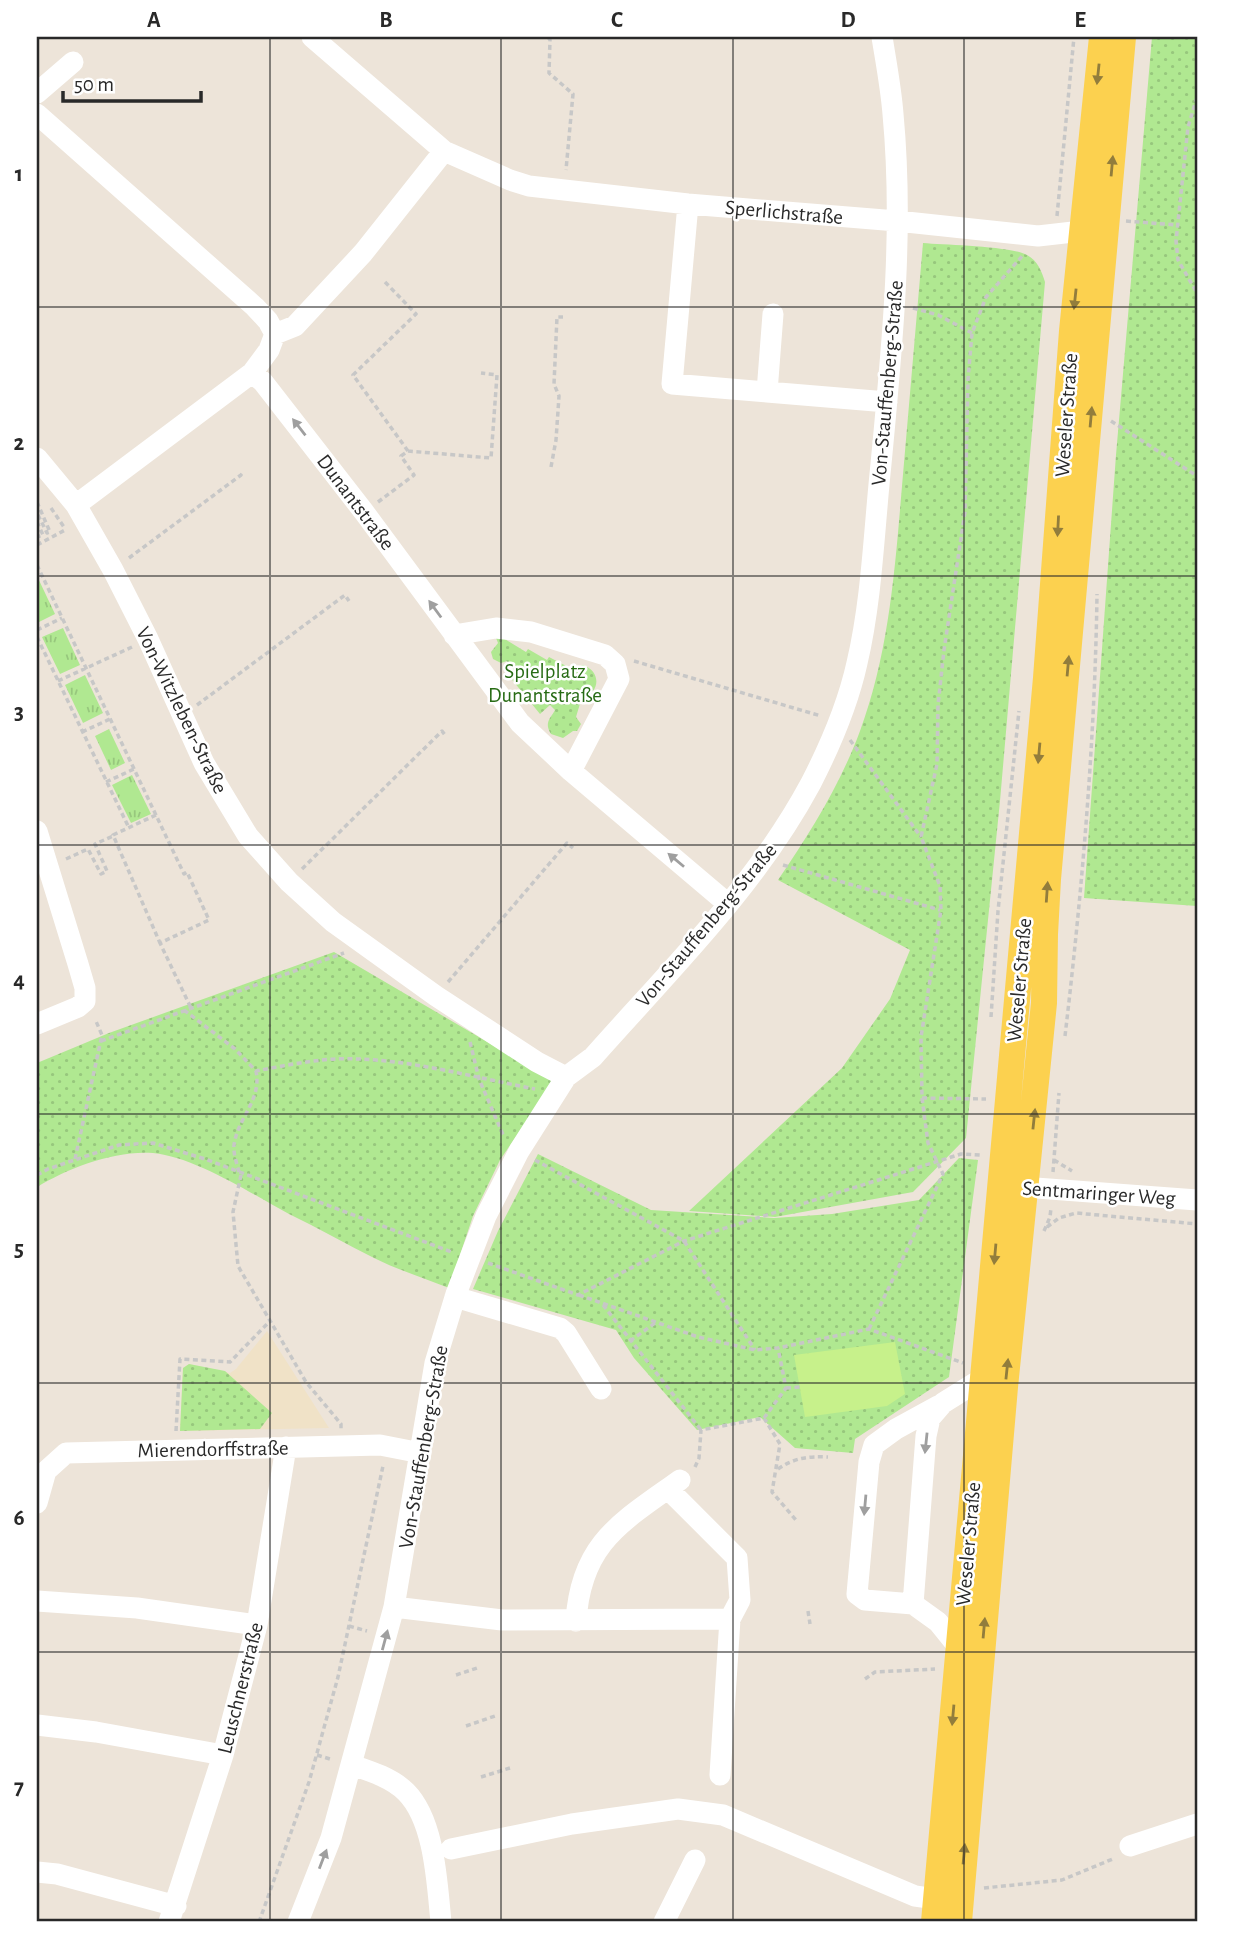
<svg xmlns="http://www.w3.org/2000/svg" width="1234" height="1959" font-family="'Alegreya Sans',sans-serif">
<style>
.education{fill:#f0e2c7}
.grass{fill:url(#grass-tufts)}
.park{fill:url(#park-dots)}
.pitch{fill:#c7f18b}
.lines{fill:none;stroke-linecap:round;stroke-linejoin:round}
.path{stroke:#c7c7c7;stroke-width:3.5;stroke-dasharray:5 3.5;stroke-linecap:butt}
.minor{stroke:#fff;stroke-width:21}
.major{stroke:#fcd14f;stroke-width:26}
.oneway{fill:#927d3c}
.oneway2{fill:#9f9f9f}
.grid{fill:none;stroke:#292929;stroke-width:2;stroke-opacity:0.55}
.labels{text-anchor:middle;stroke-width:5;stroke-linejoin:round;paint-order:stroke}
.street-label{font-size:21px;fill:#292929;stroke:#fff}
.park-label{font-size:21px;fill:#276b14;stroke:#fff}
.neatline{fill:none;stroke:#292929;stroke-width:2.5}
.grid-label{font-size:23px;text-anchor:middle;font-weight:bold;fill:#292929}
</style>
<defs>
<pattern id="grass-tufts" width="24" height="20" patternUnits="userSpaceOnUse" patternTransform="scale(1.75)"><rect width="24" height="20" fill="#b0e891"/><path d="M3 7l-1-3M5 7V3M7 7l1-3M15 17l-1-3M17 17v-4M19 17l1-3" fill="none" stroke="#97c77d"/></pattern>
<pattern id="park-dots" width="8" height="8" patternUnits="userSpaceOnUse" patternTransform="scale(1.75)"><rect width="8" height="8" fill="#b0e891"/><path d="M2 2h.1M6 6h.1" fill="none" stroke="#97c77d" stroke-width="1.8" stroke-linecap="round"/></pattern>
</defs>
<rect width="100%" height="100%" fill="#ede4d9"/>
<!-- education -->
<path class="education" d="M267 1331 329 1428 180 1431 183 1368 189 1364 230 1373 236 1369Z"/>
<!-- grass -->
<path class="grass" d="M37 576 55 614 37 623Z
M63 628 80 665 60 674 42 637Z
M85 675 103 713 83 723 65 685Z
M109 729 125 763 111 770 95 736Z
M132 775 151 814 131 823 112 785Z"/>
<!-- park -->
<path class="park" d="M1152 37H1197V906L1084 898 1116 455Z
M923 243C946 245 1010 246 1027 255 1038 261 1042 272 1045 282L1000 801 966 1138 913 1192 775 1217 689 1211 842 1068 890 999 910 950 778 880C810 833 840 785 860 731 889 653 895 569 902 486 909 405 916 324 923 243Z
M496 638H503L526 652 528 649 547 660 549 657 572 669 583 665C601 671 601 693 582 697L576 717 581 724 577 731H573L563 738 551 734C544 723 550 719 555 710L550 705 540 714 505 671 510 667 507 661 501 663 493 659 491 652 498 643Z
M334 952 554 1081 500 1160 473 1216 449 1288C424 1278 398 1270 374 1258 346 1244 318 1228 289 1214 252 1194 195 1157 153 1153 115 1150 68 1168 37 1187V1063L109 1033Z
M538 1154 651 1210 774 1218 832 1214 919 1200 959 1158 978 1160 949 1377 855 1439 853 1453 795 1448 760 1417 697 1430 634 1358 616 1330 473 1289 498 1231Z
M189 1364 225 1371 272 1413 260 1429 180 1431 183 1368Z"/>
<!-- pitch -->
<path class="pitch" d="M895 1342 905 1394 887 1406 805 1417 794 1355Z"/>
<g class="lines">
<!-- path -->
<path class="path" d="M548 37 550 40 549 73 573 94 566 170
M1197 97 1188 127 1176 241 1178 260 1197 293
M1057 216 1074 37
M1126 221 1177 225
M385 282 416 314 353 375 408 451
M913 308 938 315 972 333
M1111 421 1197 476
M551 467 556 440 559 396 554 384 557 317H563
M37 502 50 532 47 533 37 513
M378 502 414 475 401 456 408 451 491 458 497 375 481 373
M51 508 64 527
M37 522 43 535 37 537
M37 545 67 529
M129 558 241 475 239 474
M37 565 184 874 187 872 209 920 160 943 191 1008
M37 630 62 618
M37 637 129 828
M634 661 821 716
M58 681 132 647
M197 705 345 595 349 601
M82 732 110 719
M850 740 921 837
M106 782 134 769
M156 815 113 835 160 943
M66 859 88 849 101 874 107 871 95 844 113 836
M783 865 940 910
M302 869 442 731 445 735
M448 982 567 843 573 848
M184 1010 235 1049 256 1071C288 1065 324 1057 358 1059 417 1061 477 1078 535 1089
M991 1017 998 911 1019 711
M1065 1036C1082 892 1095 740 1097 594
M101 1041 344 953
M470 1042 479 1079 504 1137
M922 1098 986 1099
M75 1159 102 1035 95 1019
M535 1160 684 1241 755 1350
M1054 1160 1072 1171
M239 1172C237 1164 233 1153 234 1145 238 1117 262 1100 256 1071
M1053 1172 1059 1093
M37 1175 48 1169 119 1145 153 1143 205 1159 454 1253
M241 1175 233 1212 238 1266 306 1382 341 1424V1429
M1047 1227 1059 1218 1076 1213 1197 1224
M1044 1231 1050 1217 1051 1208
M488 1263 578 1295 684 1241 961 1154 980 1155
M579 1295 698 1337 755 1350 778 1348 869 1329 963 1363
M603 1305 701 1430
M869 1329 943 1174 928 1143 922 1098 921 1037 941 910 940 886 921 837 937 764 938 705 944 650 965 512 968 379 972 333 986 297 1024 254
M630 1341 655 1323
M786 1388 800 1387
M764 1418 780 1444 772 1492 796 1520
M176 1431 180 1359 230 1362 270 1321
M695 1467 699 1458 701 1430 764 1418 786 1388 778 1348
M778 1469C794 1458 808 1456 828 1457
M808 1611 810 1624
M349 1626 367 1631
M456 1675 480 1667
M865 1679 875 1672 935 1669
M466 1726 495 1716
M317 1755 333 1760
M481 1777 510 1768
M984 1888 1062 1880 1115 1858
M259 1922 309 1782 338 1677 383 1466"/>
<!-- minor -->
<path class="minor" d="M312 37 444 151 510 180 529 186 688 204 897 221 1038 236 1082 231 1096 233
M37 93 73 62
M37 114 255 307 268 321 275 334
M688 204 672 384 767 392 773 314
M252 373 263 382 364 512 520 723 571 771 728 904
M767 392 887 402
M37 458 76 505 113 570 148 639 204 763 248 836 289 882 333 922 436 996 537 1062 566 1077
M76 505 252 373 269 350 275 334 295 326 363 253 444 151
M454 635 496 628 531 632 605 655 615 664 619 679 571 771
M37 831 78 964 85 988V1001L78 1007 37 1024
M1010 1186 1197 1200
M455 1297 560 1328 566 1333 601 1389
M668 1489 737 1558 740 1600 730 1619
M37 1503 46 1471 66 1453 380 1445 421 1453
M37 1601 137 1608 257 1625
M913 1604 865 1600 857 1594 869 1462 874 1445 896 1429 938 1406
M394 1607 502 1620 730 1619 720 1775
M576 1621C581 1542 622 1522 680 1480
M959 1648 938 1622 913 1604 926 1436 930 1418 943 1403 983 1378
M37 1725 96 1732 223 1755
M352 1765C370 1771 392 1778 406 1792 435 1821 437 1884 441 1922
M1130 1846 1197 1824
M451 1849 572 1824 678 1809 723 1815 915 1896 936 1899
M37 1872 57 1874 176 1906
M169 1922 223 1755 257 1625 286 1447
M298 1922 331 1838 394 1607 435 1363 456 1294 486 1216 519 1151 566 1077 593 1057C670 970 756 886 811 783 830 746 848 704 857 663 872 599 874 530 881 464 892 348 904 231 893 114 891 88 886 62 882 37
M664 1922 695 1860"/>
<!-- major -->
<path class="major" d="M934 1922 1046 678 1072 331 1102 37
M959 1922 1005 1387 1044 1003 1045 934 1048 879 1123 37"/>
</g>
<!-- one-way arrows -->
<defs><path id="oneway-solid" d="M-6-.8H1V-3.2L6.5 0L1 3.2V.8H-6Z" transform="scale(1.75)"/></defs>
<g class="oneway">
<use href="#oneway-solid" transform="translate(1098 74) rotate(96)"/>
<use href="#oneway-solid" transform="translate(1112 166) rotate(-85)"/>
<use href="#oneway-solid" transform="translate(1075 299) rotate(96)"/>
<use href="#oneway-solid" transform="translate(1091 417) rotate(-85)"/>
<use href="#oneway-solid" transform="translate(1058 526) rotate(93)"/>
<use href="#oneway-solid" transform="translate(1068 666) rotate(-85)"/>
<use href="#oneway-solid" transform="translate(1039 753) rotate(95)"/>
<use href="#oneway-solid" transform="translate(1047 892) rotate(-86)"/>
<use href="#oneway-solid" transform="translate(1034 1119) rotate(-84)"/>
<use href="#oneway-solid" transform="translate(995 1254) rotate(95)"/>
<use href="#oneway-solid" transform="translate(1007 1369) rotate(-84)"/>
<use href="#oneway-solid" transform="translate(984 1628) rotate(-85)"/>
<use href="#oneway-solid" transform="translate(953 1715) rotate(95)"/>
<use href="#oneway-solid" transform="translate(964 1854) rotate(-85)"/>
</g>
<g class="oneway2">
<use href="#oneway-solid" transform="translate(299 427) rotate(-128)"/>
<use href="#oneway-solid" transform="translate(435 609) rotate(-126)"/>
<use href="#oneway-solid" transform="translate(676 860) rotate(-140)"/>
<use href="#oneway-solid" transform="translate(926 1443) rotate(96)"/>
<use href="#oneway-solid" transform="translate(865 1505) rotate(95)"/>
<use href="#oneway-solid" transform="translate(385 1640) rotate(-75)"/>
<use href="#oneway-solid" transform="translate(323 1859) rotate(-69)"/>
</g>
<!-- grid -->
<path class="grid" d="M270 37V1922M501 37V1922M733 37V1922M964 37V1922M37 307H1197M37 576H1197M37 845H1197M37 1114H1197M37 1383H1197M37 1652H1197"/>
<g class="labels">
<!-- street labels -->
<g class="street-label">
<text transform="translate(784 212) rotate(5)" y="7">Sperlichstraße</text>
<text transform="translate(887 383) rotate(-85)" y="7">Von-Stauffenberg-Straße</text>
<text transform="translate(1066 415) rotate(-86)" y="7">Weseler Straße</text>
<text transform="translate(356 502) rotate(53)" y="7">Dunantstraße</text>
<text transform="translate(182 710) rotate(64)" y="7">Von-Witzleben-Straße</text>
<text transform="translate(706 925) rotate(-50)" y="7">Von-Stauffenberg-Straße</text>
<text transform="translate(1019 980) rotate(-85)" y="7">Weseler Straße</text>
<text transform="translate(1099 1193) rotate(4)" y="7">Sentmaringer Weg</text>
<text transform="translate(423 1447) rotate(-80)" y="7">Von-Stauffenberg-Straße</text>
<text transform="translate(213 1449) rotate(-1)" y="7">Mierendorffstraße</text>
<text transform="translate(968 1544) rotate(-85)" y="7">Weseler Straße</text>
<text transform="translate(240 1688) rotate(-76)" y="7">Leuschnerstraße</text>
</g>
<!-- park labels -->
<g class="park-label">
<text x="545" y="678">Spielplatz<tspan x="545" dy="24">Dunantstraße</tspan></text>
</g>
</g>
<!-- border -->
<rect width="1234" height="1959" fill="none" stroke="#ffffff" stroke-width="77"/>
<!-- scale -->
<path d="M63 91v10h138v-10" fill="none" stroke="#292929" stroke-width="3.5"/>
<text x="74" y="91" font-size="21" fill="#292929" stroke="#ffffff" stroke-width="5" paint-order="stroke">50 m</text>
<rect x="38" y="38" width="1158" height="1882" class="neatline"/>
<g class="grid-label">
<text x="154" y="27">A</text>
<text x="386" y="27">B</text>
<text x="617" y="27">C</text>
<text x="848" y="27">D</text>
<text x="1080" y="27">E</text>
<text x="19" y="181">1</text>
<text x="19" y="450">2</text>
<text x="19" y="719">3</text>
<text x="19" y="987">4</text>
<text x="19" y="1256">5</text>
<text x="19" y="1525">6</text>
<text x="19" y="1794">7</text>
</g>
</svg>
